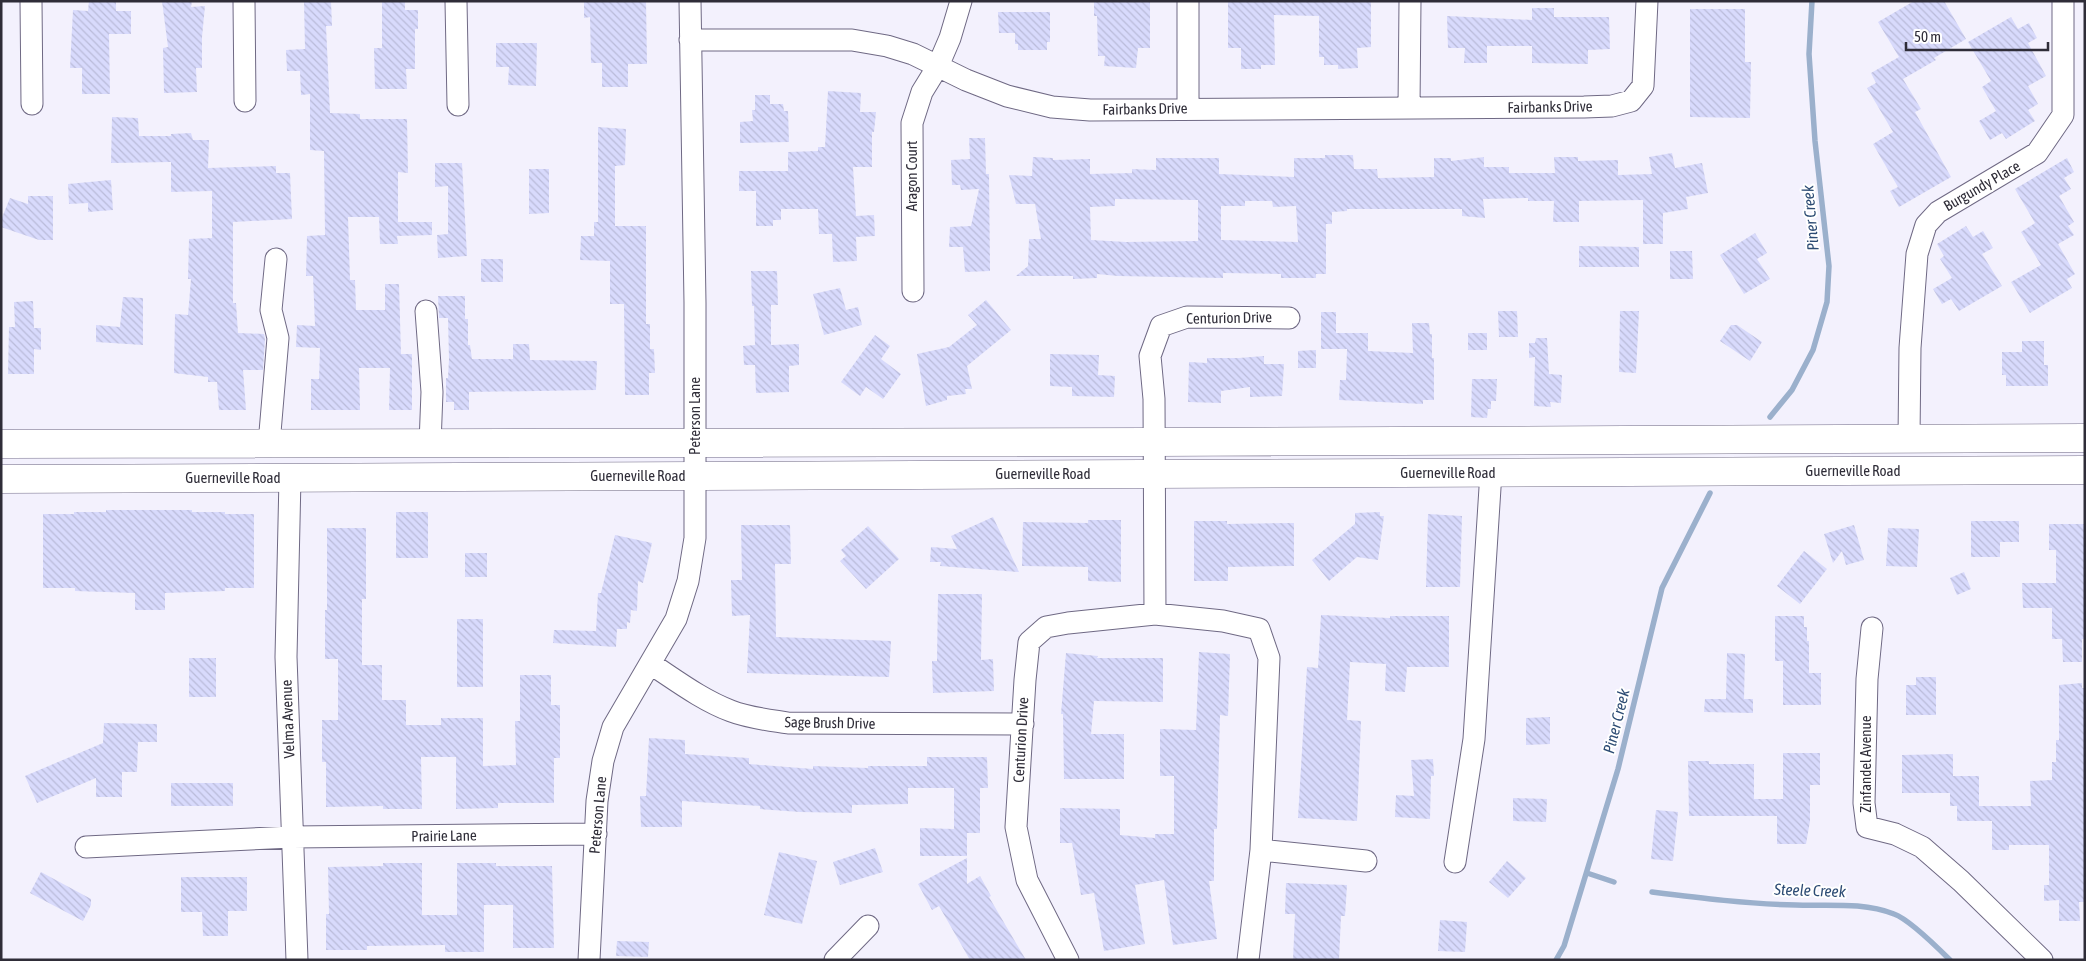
<svg xmlns="http://www.w3.org/2000/svg" width="2086" height="961" font-family="'Asap Condensed',sans-serif">
<style>
.lines{fill:none;stroke-linecap:round;stroke-linejoin:round}
.stream{stroke:#9bb0cc;stroke-width:5.5}
.building{fill:url(#building-back-hatch);fill-rule:evenodd}
.street-casing{stroke:#6f6984;stroke-width:23}
.secondary-casing{stroke:#6f6984;stroke-width:29}
.street{stroke:#fff;stroke-width:21}
.secondary{stroke:#fff;stroke-width:28}
.labels{text-anchor:middle;stroke-width:4;stroke-linejoin:round;paint-order:stroke}
.street-label{font-size:15px;fill:#2f2d38;stroke:#fff}
.water-label{font-size:16px;font-style:italic;fill:#2c4b73;stroke:#fff}
</style>
<defs>
<pattern id="building-back-hatch" width="6" height="6" patternUnits="userSpaceOnUse" patternTransform="scale(1.25)"><rect width="6" height="6" fill="#d8dafc"/><path d="M-1 5l2 2M0 0l6 6M5-1l2 2" fill="none" stroke="#babbd9"/></pattern>
</defs>
<rect width="100%" height="100%" fill="#f3f1fd"/>
<g class="lines">
<!-- stream -->
<path class="stream" d="M1770 417 1792 390 1813 350 1827 302 1829 266 1815 141 1809 54 1812 1
M1587 873 1614 882
M1652 892C1700 898 1748 904 1796 905 1829 906 1863 902 1894 914 1908 919 1939 949 1950 960
M1556 960 1564 946 1618 769 1662 588 1710 493"/>
</g>
<!-- building -->
<path class="building" d="M89 1H116V11H131V34H109L110 94H82V68H70L73 10 88 11Z
M162 1H192L191 7 205 6 202 37V68H196L197 92 164 93 163 48 168 47Z
M304 1H331L332 26H326L330 113 360 114V119H407L408 173 398 172V222H432V235L397 236 398 244H380L379 217H348L350 280H355L356 310H385V284H399L401 354H412V410H389L390 368H359L360 410H311V379H319L320 348 296 347 297 325 315 326 313 276H306L307 236 325 235 324 151 310 150V94L301 95 300 71H287L286 50 305 49Z
M382 1H405V10H418V29H415V69H406L407 89H375L374 48H382Z
M584 1H646L647 64H628V87H602V63H591L590 17 584 18Z
M1094 1H1150V48H1138L1136 68 1104 66 1105 56H1098L1097 16H1094Z
M1228 1H1371V47L1357 48 1358 68 1338 69V65H1324V57H1319V16L1274 15 1275 65H1261V69H1241V48H1228Z
M1914 1H1944L1966 39 1934 58 1936 60 1903 79 1921 109 1915 112 1951 177 1899 207 1890 191 1898 187 1873 144 1893 132 1867 88 1876 83 1871 73 1899 57 1878 22Z
M1532 8H1554V17H1609L1610 49 1588 50V64L1532 63V46H1487V63H1464L1465 48H1448L1447 16 1532 20Z
M1690 9H1745V62H1751L1750 118 1690 117Z
M998 12H1050V42H1047V50H1018V44H1015V33H999Z
M2011 17 2018 29 2029 23 2037 38 2028 43 2046 76 2028 86 2038 104 2028 110 2035 121 2006 139 2002 133 1990 140 1979 121 1996 111 1982 87 1991 81 1968 42Z
M496 43H537L536 86 508 85 509 67H496Z
M828 91 861 93 860 112H876L874 132H872V167H853L856 216 874 215 875 236 856 237 857 261 833 262 832 234H819L818 209H781V220H773V226H756V191H739V171H788V152L818 151V147H825Z
M755 95H770V104H783L784 111H788L789 142 740 143V122L753 121 752 110H755Z
M112 117 138 118 139 136H171V134L191 133 193 140H209L208 168 276 166V173H290L292 219 233 222V303H236L238 333 264 334 265 339 263 370H243L246 410H219L217 382H208V377L174 373 175 314 188 315 191 279H188L189 239 212 238V191L171 192V162L111 163Z
M598 127 626 129 625 165 615 166V226H646V324H650V349H654L655 373H649V395H625L624 304H610V261L580 260 581 236H594V222H598Z
M969 138H985L986 174H989L990 271 965 272 963 247H949L950 227 971 226 979 189 961 190 960 185H952L951 160 970 159Z
M1672 153 1675 168 1702 163 1708 193 1686 197 1688 209 1663 213V244H1643V200L1579 201V222H1553L1554 201H1528V198L1483 199 1485 218 1462 216V209H1347V211L1332 212V224H1326V274H1316V278H1281V274L1223 273V278L1118 276 1097 274V278L1073 279V276H1016L1028 266 1029 239H1041L1035 204H1016L1009 175 1032 176 1033 157 1053 158V160L1090 159V174L1132 173V169L1156 170V158H1219V174L1294 177V158H1325V155H1353L1354 169H1377L1378 178 1434 177V158H1451V161L1484 157V167H1509V173H1555L1554 157H1578V161L1618 160V175L1652 174 1649 157ZM1115 199 1198 200V241L1126 242 1091 240 1090 207 1115 206ZM1245 201H1272L1273 207 1296 206 1298 242 1221 240V206H1245Z
M2067 158 2074 172 2064 178 2071 189 2059 196 2074 222 2068 226 2074 235 2058 244 2075 274 2067 279 2072 288 2030 313 2011 282 2041 265 2021 232 2035 223 2015 189Z
M435 163H462L467 256 438 258 437 235 448 234V186L435 187Z
M529 169H549V213L529 214Z
M111 180 113 210 88 212V203L69 204 68 184Z
M28 196H53V240H39L1 227V220L10 198 28 204Z
M1966 226 1973 237 1983 231 1993 248 1982 254 2002 286 1959 311 1951 299 1942 304 1933 289 1952 278 1940 259 1944 256 1937 244Z
M1755 233 1767 253 1757 259 1770 279 1744 294 1720 255Z
M1579 246 1639 247V267H1579Z
M1670 251H1692L1693 279H1670Z
M481 259H503V282H481Z
M751 271H777L778 305H771V345L799 344V365L789 366V392L756 393 755 365H744L743 346 755 345 754 306H752Z
M840 288 846 310 858 307 862 325 824 335 813 294Z
M438 296H465V319H468V345H470L472 359H513V344H529L530 360 597 361 596 390 469 392V410H454V402H446V378H448L449 359 448 318H439Z
M123 297 143 298V345L96 342V325L120 327Z
M986 300 1011 330 967 366 972 389H965L966 394 947 396V400L926 406 917 354 949 347 977 325 968 315Z
M33 301 34 328H41V350L34 349V374H8L9 327H15L14 302Z
M1498 311H1517L1518 337H1499Z
M1620 311H1639L1636 373 1619 372Z
M1321 312H1336V333H1368V351L1413 353 1412 323H1429L1430 334H1432V358H1434V400H1423V404L1339 400 1340 380H1346L1347 349H1321Z
M1731 325H1737L1762 342 1750 361 1720 341Z
M1468 333H1487V350H1468Z
M875 335 890 346 881 359 901 374 883 399 866 387 860 396 841 382Z
M1536 338H1547L1549 374 1562 375 1561 403 1550 402 1551 407 1534 406 1535 357 1529 358V343H1535Z
M2022 341H2044V365H2048V386H2006V375H2002V352H2022Z
M1316 350V368H1298V351Z
M1050 354 1099 355 1098 375 1115 376 1114 397 1072 396V387L1050 386Z
M1264 356V364H1284L1282 396 1250 397V387L1221 391V403L1188 402 1189 362 1207 363V358H1239Z
M1472 379H1497L1496 401H1491V409H1488L1487 418 1471 417Z
M106 510H192V512H225V514H254V588H225V591L165 593V610H135V593L75 591V588H43V514H74V512H106Z
M396 512H428V558H396Z
M1380 512V516H1384L1378 560 1357 557 1329 581 1312 560 1355 524V513Z
M1428 514 1462 516 1460 587H1426Z
M993 517 1019 572 940 566 941 562H930L931 547 957 549 951 536Z
M1088 520H1121V582L1088 581V567L1022 566 1023 522 1088 523Z
M1194 521H1227V524L1294 523V566L1228 567V581H1194Z
M1971 521H2019V542H2000V557H1971Z
M2049 524H2085V639H2082V662H2063L2062 639H2052V608H2023L2022 583H2056V550H2049Z
M741 525H790L791 564H775L776 637 891 641 889 677 747 673 750 615 732 616 731 580H742Z
M1854 525 1864 560 1846 565 1842 551 1833 563 1824 534Z
M868 526 899 559 866 589 840 561 846 556 841 550Z
M327 528H366V599H362V665H382V700H406V725H441V718H483V766L516 765 515 721H520V675H551V705H560V758H554V803H498V808L456 809V757H421L422 809H383V806L326 807V762H322V720H338V659H325V610H327Z
M1888 528 1919 529 1917 567 1886 566Z
M615 535 652 543 643 583 638 581 637 611 631 610 630 623 627 622V629H617L616 647 553 643 554 630 596 631 598 593H601Z
M1804 551 1827 569 1800 604 1777 586Z
M465 553H487V577H465Z
M1964 572 1971 589 1957 595 1950 578Z
M938 594H982L981 660 993 659 994 691 933 693 932 661H937Z
M1321 615 1390 618V616H1449V667H1407L1405 692 1385 691 1386 664 1350 662 1347 720 1361 721 1357 821 1298 818 1307 667 1318 668Z
M1775 616H1804V627H1807V641H1809V673H1821V705H1783V661H1775Z
M457 619H483V687H457Z
M1199 652 1230 654 1228 716 1220 715 1217 829H1214V881H1209L1217 939 1173 945 1164 880 1135 885 1145 944 1104 951 1094 893 1081 895 1072 843H1060V808L1120 809V835L1155 838V834H1174V776H1160V729L1196 730Z
M1066 653 1098 656 1097 658H1163V702L1094 701 1091 734H1124V779H1064L1063 714H1061Z
M1727 653 1745 654 1744 699H1753V713L1704 712 1705 699H1726Z
M189 658H216V697H189Z
M1916 677H1936V715H1906V685H1916Z
M2082 683V688H2085V902H2079L2080 921H2059V900L2044 901V885H2049V845H2009V850H1992V821H1957V806H1950V793H1902V755L1953 754V776H1979V806H2031L2030 781 2052 780V762H2056V740H2059V685Z
M1550 717V744L1526 745V718Z
M104 723 157 724V742H138L137 772H122V797H96V778L37 803 25 776 103 743Z
M649 738 685 740V754L749 758V764L813 769V766L868 768V766H927V757H987L988 788H980V833H967V856H920V828L954 829V788H908V804L852 805V813L800 812 760 809V806L682 801V827H641L640 796H646Z
M1783 753H1820V785H1810V821L1806 844H1777V816H1689L1688 761H1709V764H1754V799H1783Z
M1433 759 1434 776H1431L1430 819 1395 817 1396 795 1414 796 1411 760Z
M171 783H233V806H171Z
M1513 798 1547 799 1546 822 1513 821Z
M1656 810 1678 812 1673 861 1651 859Z
M875 848 883 872 840 885 833 862Z
M779 852 817 861 802 924 764 915Z
M967 858V884L980 876 991 896 989 897 1026 960H970L939 906 932 910 918 884Z
M1507 861 1526 878 1508 898 1489 882Z
M383 863H422V915H457V863H496V866H552L554 948H513V905H484V952H445V945L367 946V950H326V914H329L328 867 383 866Z
M41 872 91 899V905L83 921 30 893Z
M181 877H247V911H228V936H203L202 912H181Z
M1286 883 1347 885 1345 916H1341L1339 960H1293L1295 914H1285Z
M1440 920 1467 922 1465 952 1438 951Z
M617 941 649 942 648 957 616 956Z"/>
<g class="lines">
<defs>
<path id="street" d="M31 1 32 104
M244 1 245 101
M456 1 458 105
M1188 1V109
M690 40H852L887 46 913 54 966 80 1007 96 1052 107 1090 110 1584 107 1612 106 1631 101 1643 86 1647 1
M1409 108 1410 1
M913 291 912 123 922 92 938 66 950 38 961 1
M426 311 432 392 430 444
M1909 438 1910 348 1917 254 1926 225 1938 212 2037 153 2063 115V1
M269 444 278 338 271 310 276 259
M290 478 286 657 297 960
M1155 614 1154 399 1150 356 1161 326 1187 317 1289 318
M1872 628 1867 679 1864 803 1867 827 1895 834 1922 847 1961 881 2042 960
M651 664C677 681 702 700 731 711 749 718 769 720 788 723L1023 724
M86 847 292 837 596 834
M1261 850 1366 861
M1455 862 1474 739 1491 472
M589 960 597 801 603 761 613 727 676 619 688 581 695 538V303L690 1
M835 960 868 926
M1068 960 1027 880 1016 827 1025 680 1029 642 1046 627 1068 623 1155 614 1223 621 1259 629 1269 658 1261 850 1248 960"/>
<path id="secondary" d="M1 444 1154 442 2085 438
M1 479 2085 470"/>
</defs>
<!-- street casing -->
<use href="#street" class="street-casing"/>
<!-- secondary casing -->
<use href="#secondary" class="secondary-casing"/>
<!-- street -->
<use href="#street" class="street"/>
<!-- secondary -->
<use href="#secondary" class="secondary"/>
</g>
<g class="labels">
<!-- street labels -->
<g class="street-label">
<text transform="translate(1550 107) rotate(-1)" y="5">Fairbanks Drive</text>
<text transform="translate(1145 109) rotate(-1)" y="5">Fairbanks Drive</text>
<text transform="translate(912 176) rotate(-90)" y="5">Aragon Court</text>
<text transform="translate(1982 186) rotate(-30)" y="5">Burgundy Place</text>
<text transform="translate(1229 318) rotate(-1)" y="5">Centurion Drive</text>
<text transform="translate(695 416) rotate(-90)" y="5">Peterson Lane</text>
<text x="1853" y="476">Guerneville Road</text>
<text x="1448" y="478">Guerneville Road</text>
<text x="1043" y="479">Guerneville Road</text>
<text x="638" y="481">Guerneville Road</text>
<text x="233" y="483">Guerneville Road</text>
<text transform="translate(288 719) rotate(-92)" y="5">Velma Avenue</text>
<text transform="translate(830 723) rotate(1)" y="5">Sage Brush Drive</text>
<text transform="translate(1021 740) rotate(-87)" y="5">Centurion Drive</text>
<text transform="translate(1866 764) rotate(-90)" y="5">Zinfandel Avenue</text>
<text transform="translate(598 815) rotate(-85)" y="5">Peterson Lane</text>
<text transform="translate(444 836) rotate(-1)" y="5">Prairie Lane</text>
</g>
<!-- water labels -->
<g class="water-label">
<text transform="translate(1810 218) rotate(-95)" y="6">Piner Creek</text>
<text transform="translate(1616 721) rotate(-76)" y="6">Piner Creek</text>
<text transform="translate(1810 890) rotate(2)" y="6">Steele Creek</text>
</g>
</g>
<!-- border -->
<rect width="2086" height="961" fill="none" stroke="#2f2d38" stroke-width="5"/>
<!-- scale -->
<path d="M1906 42v8h142v-8" fill="none" stroke="#2f2d38" stroke-width="2.5"/>
<text x="1914" y="42" font-size="15" fill="#2f2d38" stroke="#ffffff" stroke-width="4" paint-order="stroke">50 m</text>
</svg>
